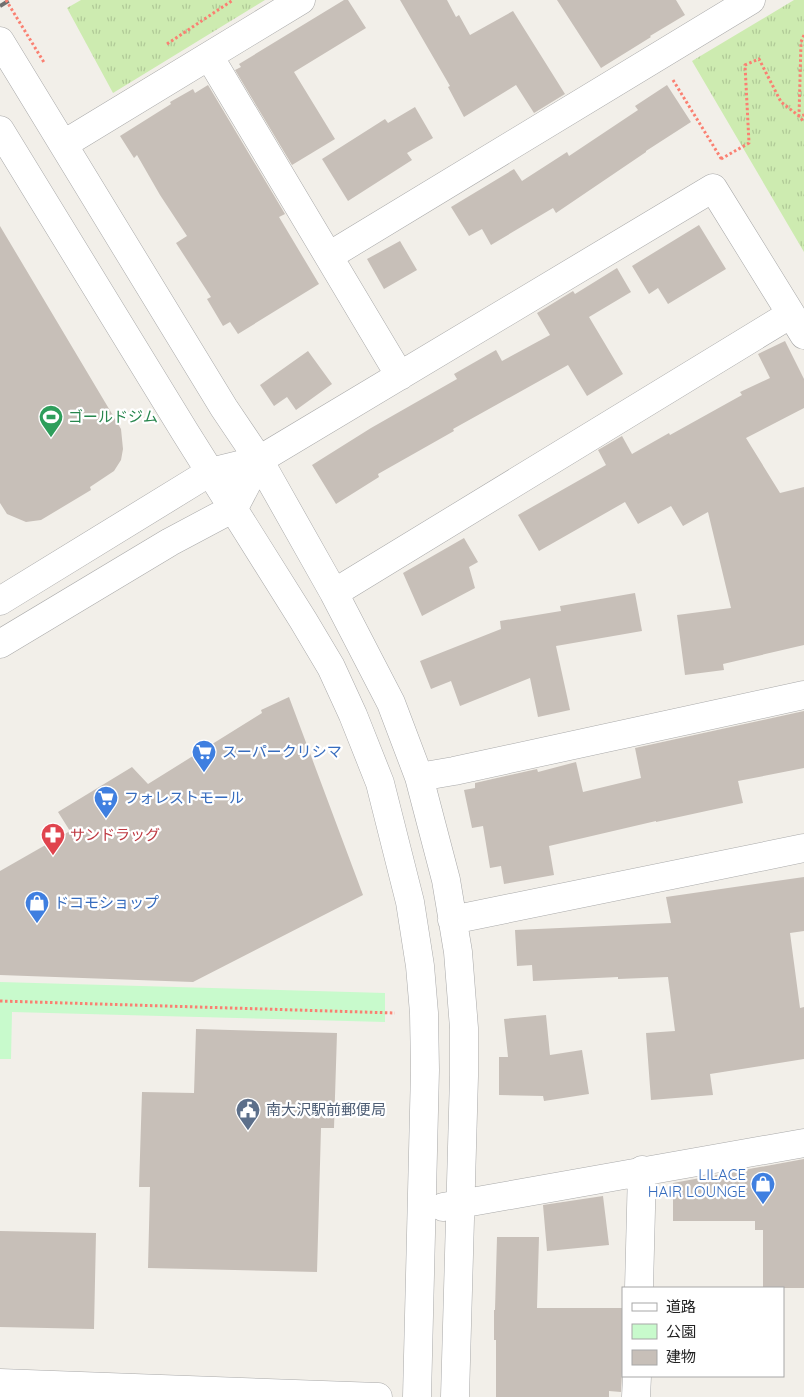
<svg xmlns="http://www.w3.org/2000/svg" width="804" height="1397" font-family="Quicksand,'Noto Sans JP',sans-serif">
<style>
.grass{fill:url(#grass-tufts)}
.park{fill:#c8facc}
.building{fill:#c7bfb8}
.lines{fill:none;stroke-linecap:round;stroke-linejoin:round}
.minor-casing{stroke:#a9a9a9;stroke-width:29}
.path{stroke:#fa8072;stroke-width:3;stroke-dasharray:2.5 2.5;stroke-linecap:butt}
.minor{stroke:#fff;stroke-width:28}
.rail{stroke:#707070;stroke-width:4;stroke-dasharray:10 10;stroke-linecap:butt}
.path-bridge{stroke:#fa8072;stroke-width:3;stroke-dasharray:2.5 2.5;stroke-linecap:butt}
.labels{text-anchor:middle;stroke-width:4.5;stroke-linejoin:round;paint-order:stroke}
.leisure-label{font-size:15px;fill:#27864d;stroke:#fff;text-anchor:start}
.shop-label{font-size:15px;fill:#366cbe;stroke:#fff;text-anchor:start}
.health-label{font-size:15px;fill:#be3a42;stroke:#fff;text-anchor:start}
.service-label{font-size:15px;fill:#4e5e75;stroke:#fff;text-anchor:start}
</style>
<defs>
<pattern id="grass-tufts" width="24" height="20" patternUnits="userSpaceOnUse" patternTransform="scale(1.25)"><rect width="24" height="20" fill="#cdebb0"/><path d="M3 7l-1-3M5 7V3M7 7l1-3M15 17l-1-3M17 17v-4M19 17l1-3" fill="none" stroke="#b0c997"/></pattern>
</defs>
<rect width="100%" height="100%" fill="#f2efe9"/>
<!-- grass -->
<path class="grass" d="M81 0H265L113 93 67 8Z
M794 0H804V252L692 61Z"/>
<!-- park -->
<path class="park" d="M0 982 385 993V1022L12 1012 11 1059H0Z"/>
<!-- building -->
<path class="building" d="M344 0H348L366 28 294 72 335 139 292 165 235 70 241 67 239 64Z
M400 0H447L456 17 459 15 470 35 513 11 565 94 534 113 516 85 464 117 448 87 450 86Z
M557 0H676L685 15 650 36 651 37 601 68Z
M208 85 285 214 279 217 319 284 238 334 230 322 223 326 207 299 211 297 176 243 187 236 160 195 137 155 134 158 120 136 171 104 170 102 193 89 195 93Z
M667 85 691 122 646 151V152L556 213 553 208 491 245 482 229 469 236 451 207 514 169 522 181 567 152 569 156 638 110 635 106Z
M415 107 433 138 407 153 412 160 348 201 322 159 385 119 388 123Z
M699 225 726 269 668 304 658 288 649 294 632 266Z
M0 226 121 429 123 449 121 460 114 471 90 487 91 490 41 520 26 522 7 514 0 503Z
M400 241 417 270 384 289 367 259Z
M617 268 631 292 589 317 623 374 587 396 568 365 453 429 454 431 378 474 379 477 336 504 312 465 371 428 457 379 454 374 496 350 502 361 550 335 537 313 573 291 575 294Z
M785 341 804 379V408L746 438 780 493 804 487V645L723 664 724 670 685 675 677 615 731 608 708 512 683 526 671 506 638 524 625 502 539 551 518 515 606 465 598 450 622 436 632 454 669 433 670 435 742 395 740 392 770 378 758 354Z
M308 351 332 384 296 410 287 397 274 406 260 385Z
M464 538 478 562 469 567 475 588 422 616 403 573Z
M635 593 642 631 556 646 570 710 538 717 530 678 460 706 451 681 431 689 420 661 501 629 500 621 561 611 560 606Z
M289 697 363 895 193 982 0 975V871L70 831 58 812 132 767 148 784 262 713 261 710Z
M804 711V768L738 781 743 803 656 822V821L549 846 554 875 504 884 501 866 490 868 483 826 472 828 464 790 475 788V783L537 769 538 772 576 762 583 792 641 778 635 748Z
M804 877V931L790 933 800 1008 804 1007V1059L710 1074 713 1095 651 1100 646 1033 675 1031 668 977 618 979V977L533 981 532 965 517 966 515 930 671 923 666 897Z
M546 1015 550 1055 582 1050 589 1094 544 1101 543 1096 499 1095V1057H508L504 1019Z
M196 1029 337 1033 334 1128H321L317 1272 148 1268 150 1187H139L142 1092 194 1093Z
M804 1159V1288H763V1230H755V1221H673V1183Z
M603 1196 609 1245 547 1251 543 1205Z
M0 1231 96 1233 94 1329 0 1327Z
M497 1237H539L537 1308H622V1373L621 1392 609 1391V1397H496V1340H494V1310H495Z"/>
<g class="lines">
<defs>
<path id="minor" d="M0 41 224 408 259 460 334 593 391 703 419 777 446 880 458 952 464 1028V1076L455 1397
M209 56 400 376
M0 130 185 432 303 620 331 667 353 715 380 783 410 902 420 966 424 1013 425 1070 417 1397
M64 144 301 0
M329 256 751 0
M334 593 791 314
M0 601 210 472 259 460 713 188 804 335
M0 644 170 542 234 508 259 460
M419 777 454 771 804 695
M452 920 804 848
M443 1207 804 1143
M639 1288 642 1170
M0 1383 378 1397
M636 1397 637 1376"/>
</defs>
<!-- minor casing -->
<use href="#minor" class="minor-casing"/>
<!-- path -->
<path class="path" d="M804 35 801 42 799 116 804 122
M167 44 233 0
M673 80 722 160
M721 159 749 143 745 65 759 59 781 102 799 116 804 115
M0 1001 395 1013"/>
<!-- minor -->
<use href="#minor" class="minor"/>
<!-- rail -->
<path class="rail" d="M0 6 10 0"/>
<!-- path-bridge -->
<path class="path-bridge" d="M6 0 45 64"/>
</g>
<!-- icons -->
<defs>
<symbol id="stadium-pin" viewBox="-11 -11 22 30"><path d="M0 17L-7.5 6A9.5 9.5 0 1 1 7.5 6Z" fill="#2e9e5b" stroke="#fff"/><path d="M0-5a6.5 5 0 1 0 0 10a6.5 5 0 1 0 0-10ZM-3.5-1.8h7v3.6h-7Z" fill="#fff"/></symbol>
<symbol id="supermarket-pin" viewBox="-11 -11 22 30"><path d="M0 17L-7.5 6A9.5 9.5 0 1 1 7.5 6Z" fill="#3f7fe0" stroke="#fff"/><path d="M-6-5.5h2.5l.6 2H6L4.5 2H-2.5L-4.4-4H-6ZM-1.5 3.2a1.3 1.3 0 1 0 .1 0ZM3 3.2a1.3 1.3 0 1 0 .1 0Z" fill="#fff"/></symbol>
<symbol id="pharmacy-pin" viewBox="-11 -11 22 30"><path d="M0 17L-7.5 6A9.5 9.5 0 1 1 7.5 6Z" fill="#e0444e" stroke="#fff"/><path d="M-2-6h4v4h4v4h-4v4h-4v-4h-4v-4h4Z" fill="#fff"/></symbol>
<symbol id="shop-pin" viewBox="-11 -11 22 30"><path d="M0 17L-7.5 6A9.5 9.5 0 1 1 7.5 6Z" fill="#3f7fe0" stroke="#fff"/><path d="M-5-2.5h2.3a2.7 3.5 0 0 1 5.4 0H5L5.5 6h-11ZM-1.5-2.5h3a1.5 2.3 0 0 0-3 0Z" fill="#fff"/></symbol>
<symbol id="civic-pin" viewBox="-11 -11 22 30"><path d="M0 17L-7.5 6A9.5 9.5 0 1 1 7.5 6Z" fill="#5c6f8a" stroke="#fff"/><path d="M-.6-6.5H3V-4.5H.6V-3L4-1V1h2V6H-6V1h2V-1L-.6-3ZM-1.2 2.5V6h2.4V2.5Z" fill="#fff"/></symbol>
</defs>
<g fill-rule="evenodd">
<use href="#stadium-pin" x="37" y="403" width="28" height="38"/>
<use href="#supermarket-pin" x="190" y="738" width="28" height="38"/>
<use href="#supermarket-pin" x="92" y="784" width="28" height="38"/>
<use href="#pharmacy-pin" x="39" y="821" width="28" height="38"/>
<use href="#shop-pin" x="23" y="889" width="28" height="38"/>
<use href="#civic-pin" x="234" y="1096" width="28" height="38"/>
<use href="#shop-pin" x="749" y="1170" width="28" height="38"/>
</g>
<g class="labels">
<!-- leisure labels -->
<g class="leisure-label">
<text x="68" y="422">ゴールドジム</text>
</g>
<!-- shop labels -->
<g class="shop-label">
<text x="222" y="757">スーパークリシマ</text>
<text x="124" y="803">フォレストモール</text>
<text x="54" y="908">ドコモショップ</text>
<text x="746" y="1180" text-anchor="end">LILACE<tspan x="746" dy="17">HAIR LOUNGE</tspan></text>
</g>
<!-- health labels -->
<g class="health-label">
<text x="70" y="840">サンドラッグ</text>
</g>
<!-- service labels -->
<g class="service-label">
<text x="266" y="1115">南大沢駅前郵便局</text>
</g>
</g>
<!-- legend -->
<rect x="622" y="1287" width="162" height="90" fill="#ffffff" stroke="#a7a7a7"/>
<rect x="632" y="1303" width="25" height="8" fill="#ffffff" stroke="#a7a7a7"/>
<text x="666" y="1312" font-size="15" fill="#222222">道路</text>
<rect x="632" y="1324" width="25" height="15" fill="#c8facc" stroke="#a7a7a7"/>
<text x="666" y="1337" font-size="15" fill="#222222">公園</text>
<rect x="632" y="1350" width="25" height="15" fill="#c7bfb8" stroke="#a7a7a7"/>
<text x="666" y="1362" font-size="15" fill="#222222">建物</text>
</svg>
